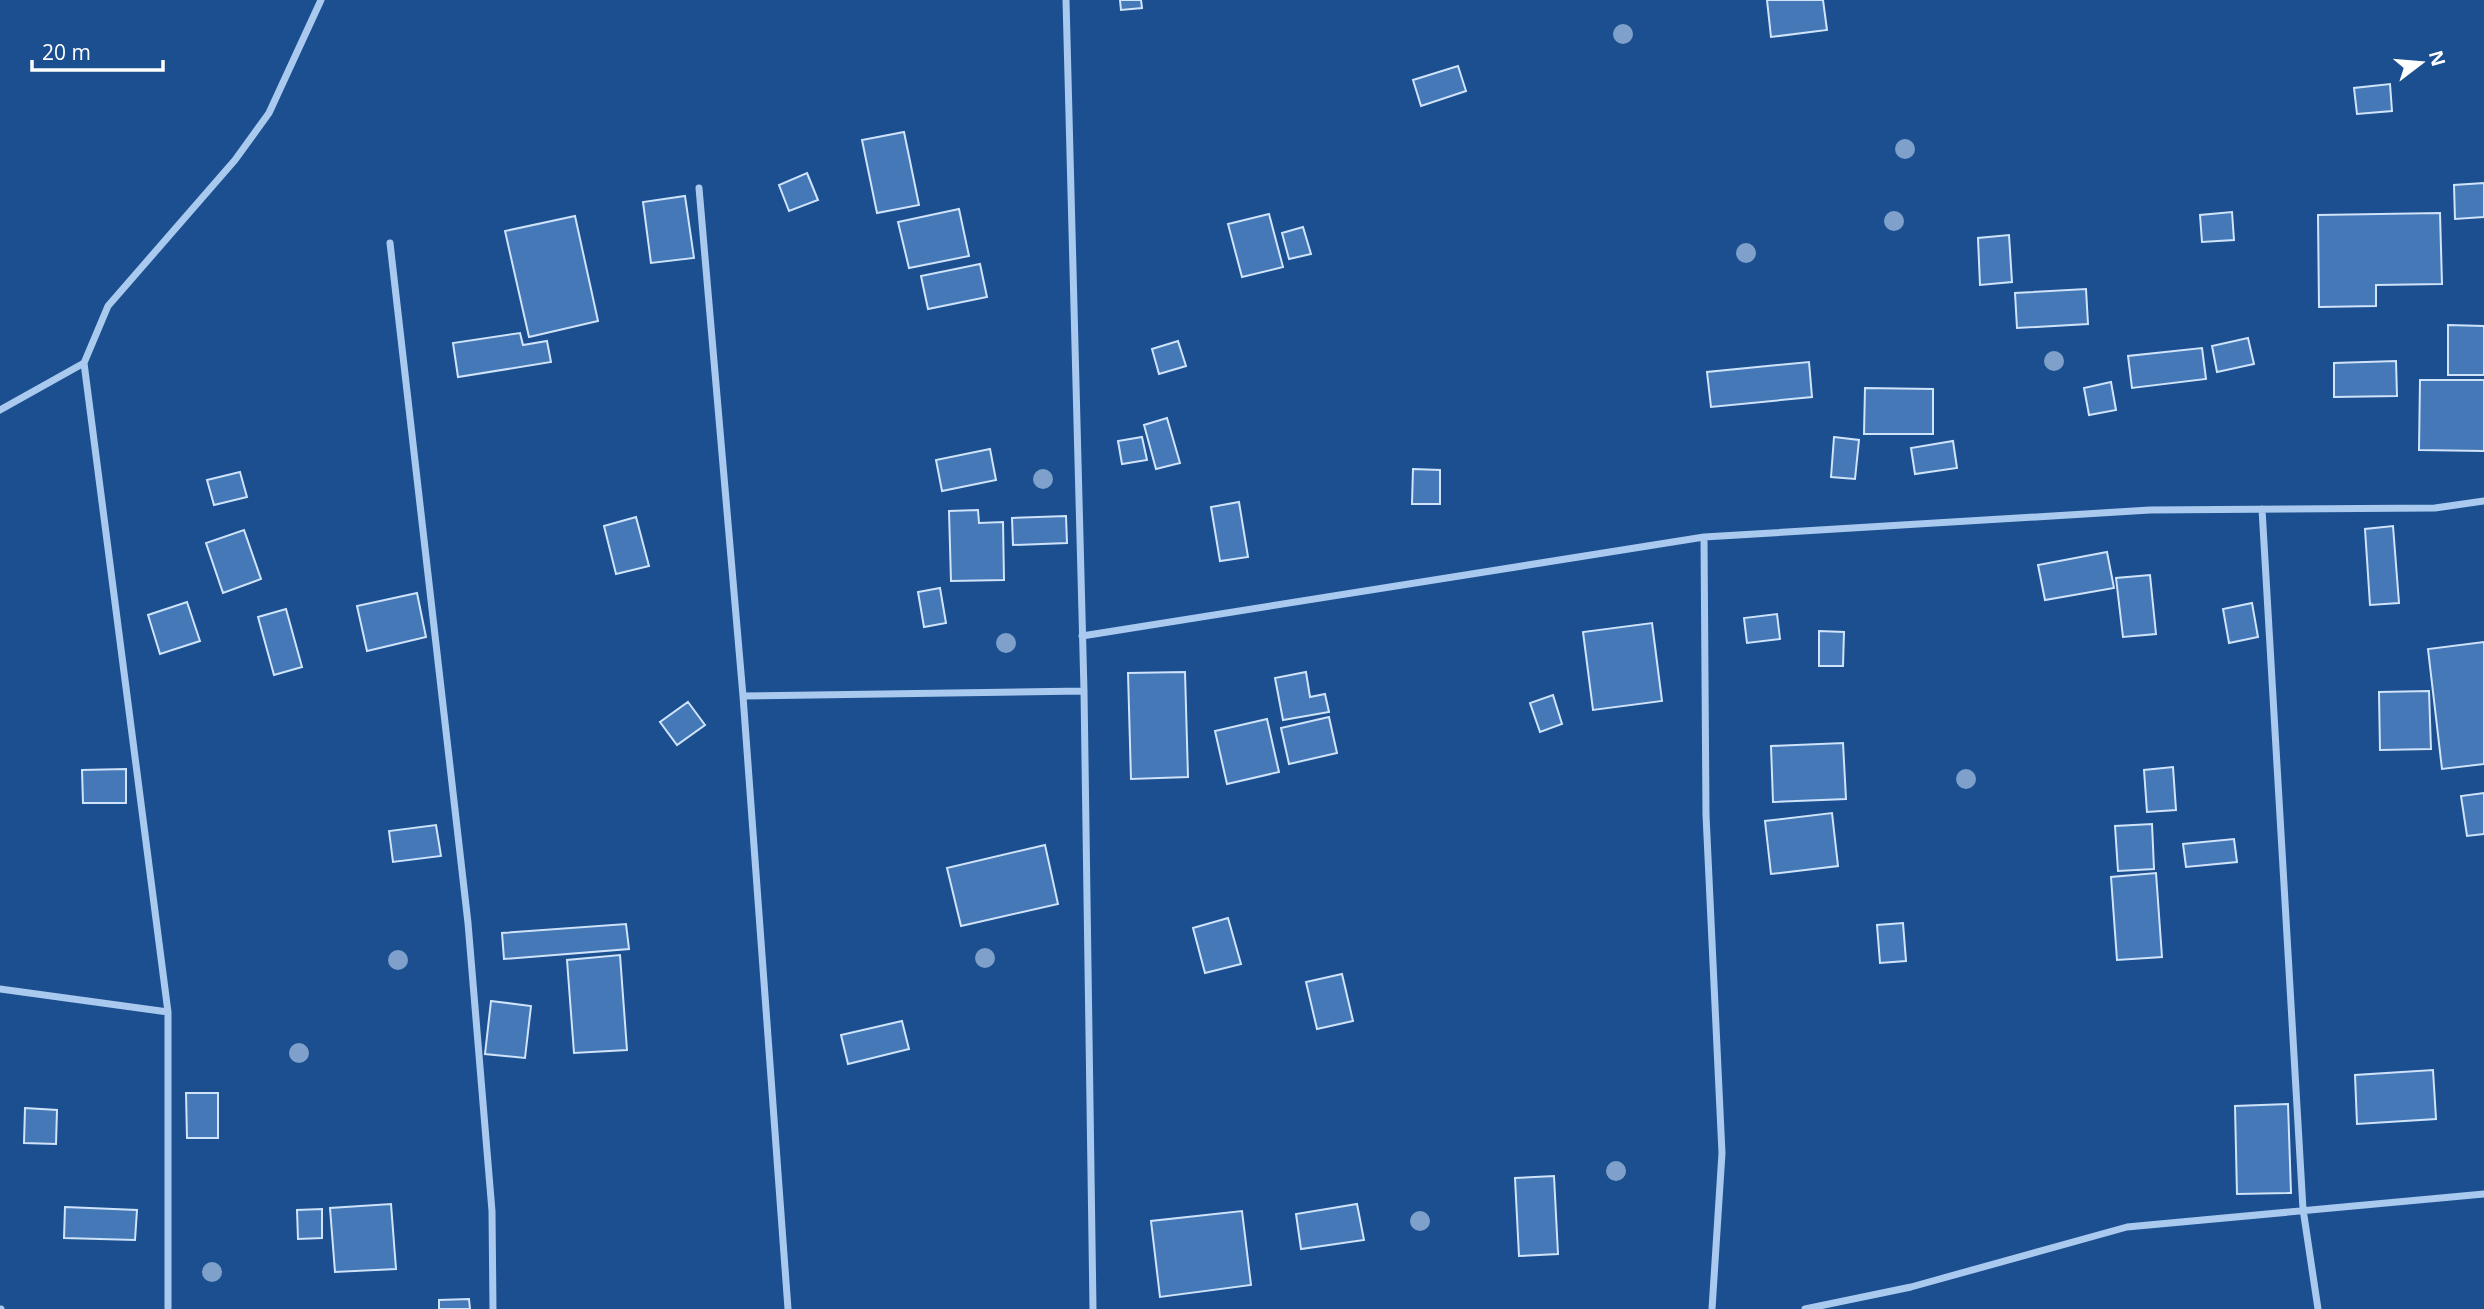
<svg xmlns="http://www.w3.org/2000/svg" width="2484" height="1309" font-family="'Open Sans',sans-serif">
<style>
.building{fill:#4478b7;stroke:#cfe3fa;stroke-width:2}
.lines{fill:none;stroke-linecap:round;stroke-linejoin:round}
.minor{stroke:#a9c9ee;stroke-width:7}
.tree{fill:#7ea0ca}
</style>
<rect width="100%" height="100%" fill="#1b4f8f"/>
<!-- building -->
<path class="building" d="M1120 0H1141L1142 8 1121 10Z
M1767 0H1823L1827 30 1771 37Z
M1458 66 1466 91 1421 106 1413 80Z
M2390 84 2392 111 2357 114 2354 88Z
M904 132 919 205 877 213 862 140Z
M807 173 818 200 789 211 779 185Z
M2484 183V217L2455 219 2454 185Z
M685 196 694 258 651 263 643 202Z
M959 209 969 256 909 268 898 222Z
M2232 212 2234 240 2202 242 2200 215Z
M2440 213 2442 284 2376 285V306L2319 307 2318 215Z
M1269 214 1283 267 1242 277 1228 224Z
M575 216 598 321 529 337 505 231Z
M1303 227 1311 254 1289 259 1282 233Z
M2009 235 2012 282 1980 285 1978 238Z
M980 264 987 297 928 309 921 276Z
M2086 289 2088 324 2017 328 2015 293Z
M2448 325 2484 326V375H2448Z
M520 333 523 345 547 341 551 362 458 377 453 343Z
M2248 338 2254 364 2217 372 2212 346Z
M1178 341 1186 366 1159 374 1152 349Z
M2202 348 2206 379 2132 388 2128 356Z
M2396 361 2397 396 2334 397V363Z
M1809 362 1812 397 1711 407 1707 372Z
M2420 380H2484V451L2419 450Z
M2111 382 2116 410 2089 415 2084 388Z
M1865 388 1933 389V434H1864Z
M1167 418 1180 463 1156 469 1144 425Z
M1142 437 1147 460 1122 464 1118 441Z
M1834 437 1859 440 1855 479 1831 477Z
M1953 441 1957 468 1915 474 1911 448Z
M990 449 996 480 942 491 936 460Z
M1413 469 1440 470V504H1412Z
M240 472 247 497 214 505 207 480Z
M1239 502 1248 557 1220 561 1211 507Z
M978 510 979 523 1003 522 1004 580 951 581 949 511Z
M1066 516 1067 543 1013 545 1012 518Z
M636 517 649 566 616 574 604 526Z
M2393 526 2399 603 2370 605 2365 529Z
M244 530 261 579 223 593 206 543Z
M2107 552 2114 588 2045 600 2038 565Z
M2150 575 2156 634 2123 637 2116 578Z
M940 588 946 623 924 627 918 592Z
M417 593 426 637 367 651 357 606Z
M187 602 200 641 160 654 148 615Z
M2252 603 2258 637 2229 643 2223 609Z
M286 609 302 667 274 675 258 617Z
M1777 614 1780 639 1747 643 1744 618Z
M1652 623 1662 701 1593 710 1583 632Z
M1819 631 1844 632 1843 666H1819Z
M2484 642V764L2442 769 2428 649Z
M1185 672 1188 777 1131 779 1128 673Z
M1306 672 1310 697 1325 694 1329 712 1283 720 1275 678Z
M2429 691 2431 749 2380 750 2379 692Z
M1553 695 1562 724 1540 732 1530 703Z
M688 702 705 725 677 745 660 722Z
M1329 717 1337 753 1289 764 1281 728Z
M1267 719 1279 772 1227 784 1215 731Z
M1843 743 1846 799 1773 802 1771 746Z
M2173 767 2176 810 2147 812 2144 770Z
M126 769V803H83L82 770Z
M2484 793V834L2467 836 2461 796Z
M1832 813 1838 866 1771 874 1765 821Z
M2152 824 2154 869 2118 871 2115 826Z
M436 825 441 856 393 862 389 831Z
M2234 839 2237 862 2186 867 2183 844Z
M1045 845 1058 904 961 926 947 868Z
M2156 873 2162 957 2117 960 2111 877Z
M1228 918 1241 964 1205 973 1193 928Z
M1903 923 1906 961 1880 963 1877 925Z
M626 924 629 949 504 959 502 933Z
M620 955 627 1050 574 1053 567 960Z
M1342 974 1353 1021 1317 1029 1306 982Z
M491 1001 531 1006 525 1058 485 1054Z
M902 1021 909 1049 848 1064 841 1035Z
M2433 1070 2436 1119 2357 1124 2355 1075Z
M186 1093H218V1138H187Z
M2288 1104 2291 1193 2237 1194 2235 1106Z
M25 1108 57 1110 56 1144 24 1143Z
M1554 1176 1558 1254 1519 1256 1515 1178Z
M391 1204 396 1269 335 1272 330 1208Z
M1357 1204 1364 1240 1301 1249 1296 1214Z
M65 1207 137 1210 135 1240 64 1238Z
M322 1209V1238L298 1239 297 1210Z
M1242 1211 1251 1285 1160 1297 1151 1221Z
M469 1299 470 1309H439V1300Z"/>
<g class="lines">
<!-- minor -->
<path class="minor" d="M1066 0 1084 691 1093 1309
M699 188 743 696 788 1309
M390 243 468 923 492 1211 493 1309
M0 410 84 363
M2262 509 2303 1209 2318 1309
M1704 537 1706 815 1722 1153 1712 1309
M1082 636 1704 537 2150 510 2435 508 2484 501
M743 696 1084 691
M0 989 168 1012
M0 1309H1
M168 1309V1012L84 363 108 306 235 160 269 113 321 0
M1805 1309 1911 1287 2127 1227 2484 1194"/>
</g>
<!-- trees -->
<g class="tree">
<circle cx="1623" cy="34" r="10"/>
<circle cx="1905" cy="149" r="10"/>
<circle cx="1894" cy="221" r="10"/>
<circle cx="1746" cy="253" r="10"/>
<circle cx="2054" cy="361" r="10"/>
<circle cx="1043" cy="479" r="10"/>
<circle cx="1006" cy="643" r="10"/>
<circle cx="1966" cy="779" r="10"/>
<circle cx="985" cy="958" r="10"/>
<circle cx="398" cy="960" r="10"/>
<circle cx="299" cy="1053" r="10"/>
<circle cx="1616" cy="1171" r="10"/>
<circle cx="1420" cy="1221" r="10"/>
<circle cx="212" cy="1272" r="10"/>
</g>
<!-- north arrow -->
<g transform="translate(2421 63) rotate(74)" stroke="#1b4f8f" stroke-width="5" paint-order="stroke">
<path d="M0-5L12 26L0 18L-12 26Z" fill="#ffffff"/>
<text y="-10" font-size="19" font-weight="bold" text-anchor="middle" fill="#ffffff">N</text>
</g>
<!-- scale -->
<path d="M32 60v10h131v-10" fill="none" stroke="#ffffff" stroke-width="3.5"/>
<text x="42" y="60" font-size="21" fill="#ffffff" stroke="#1b4f8f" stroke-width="5" paint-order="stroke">20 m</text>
</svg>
